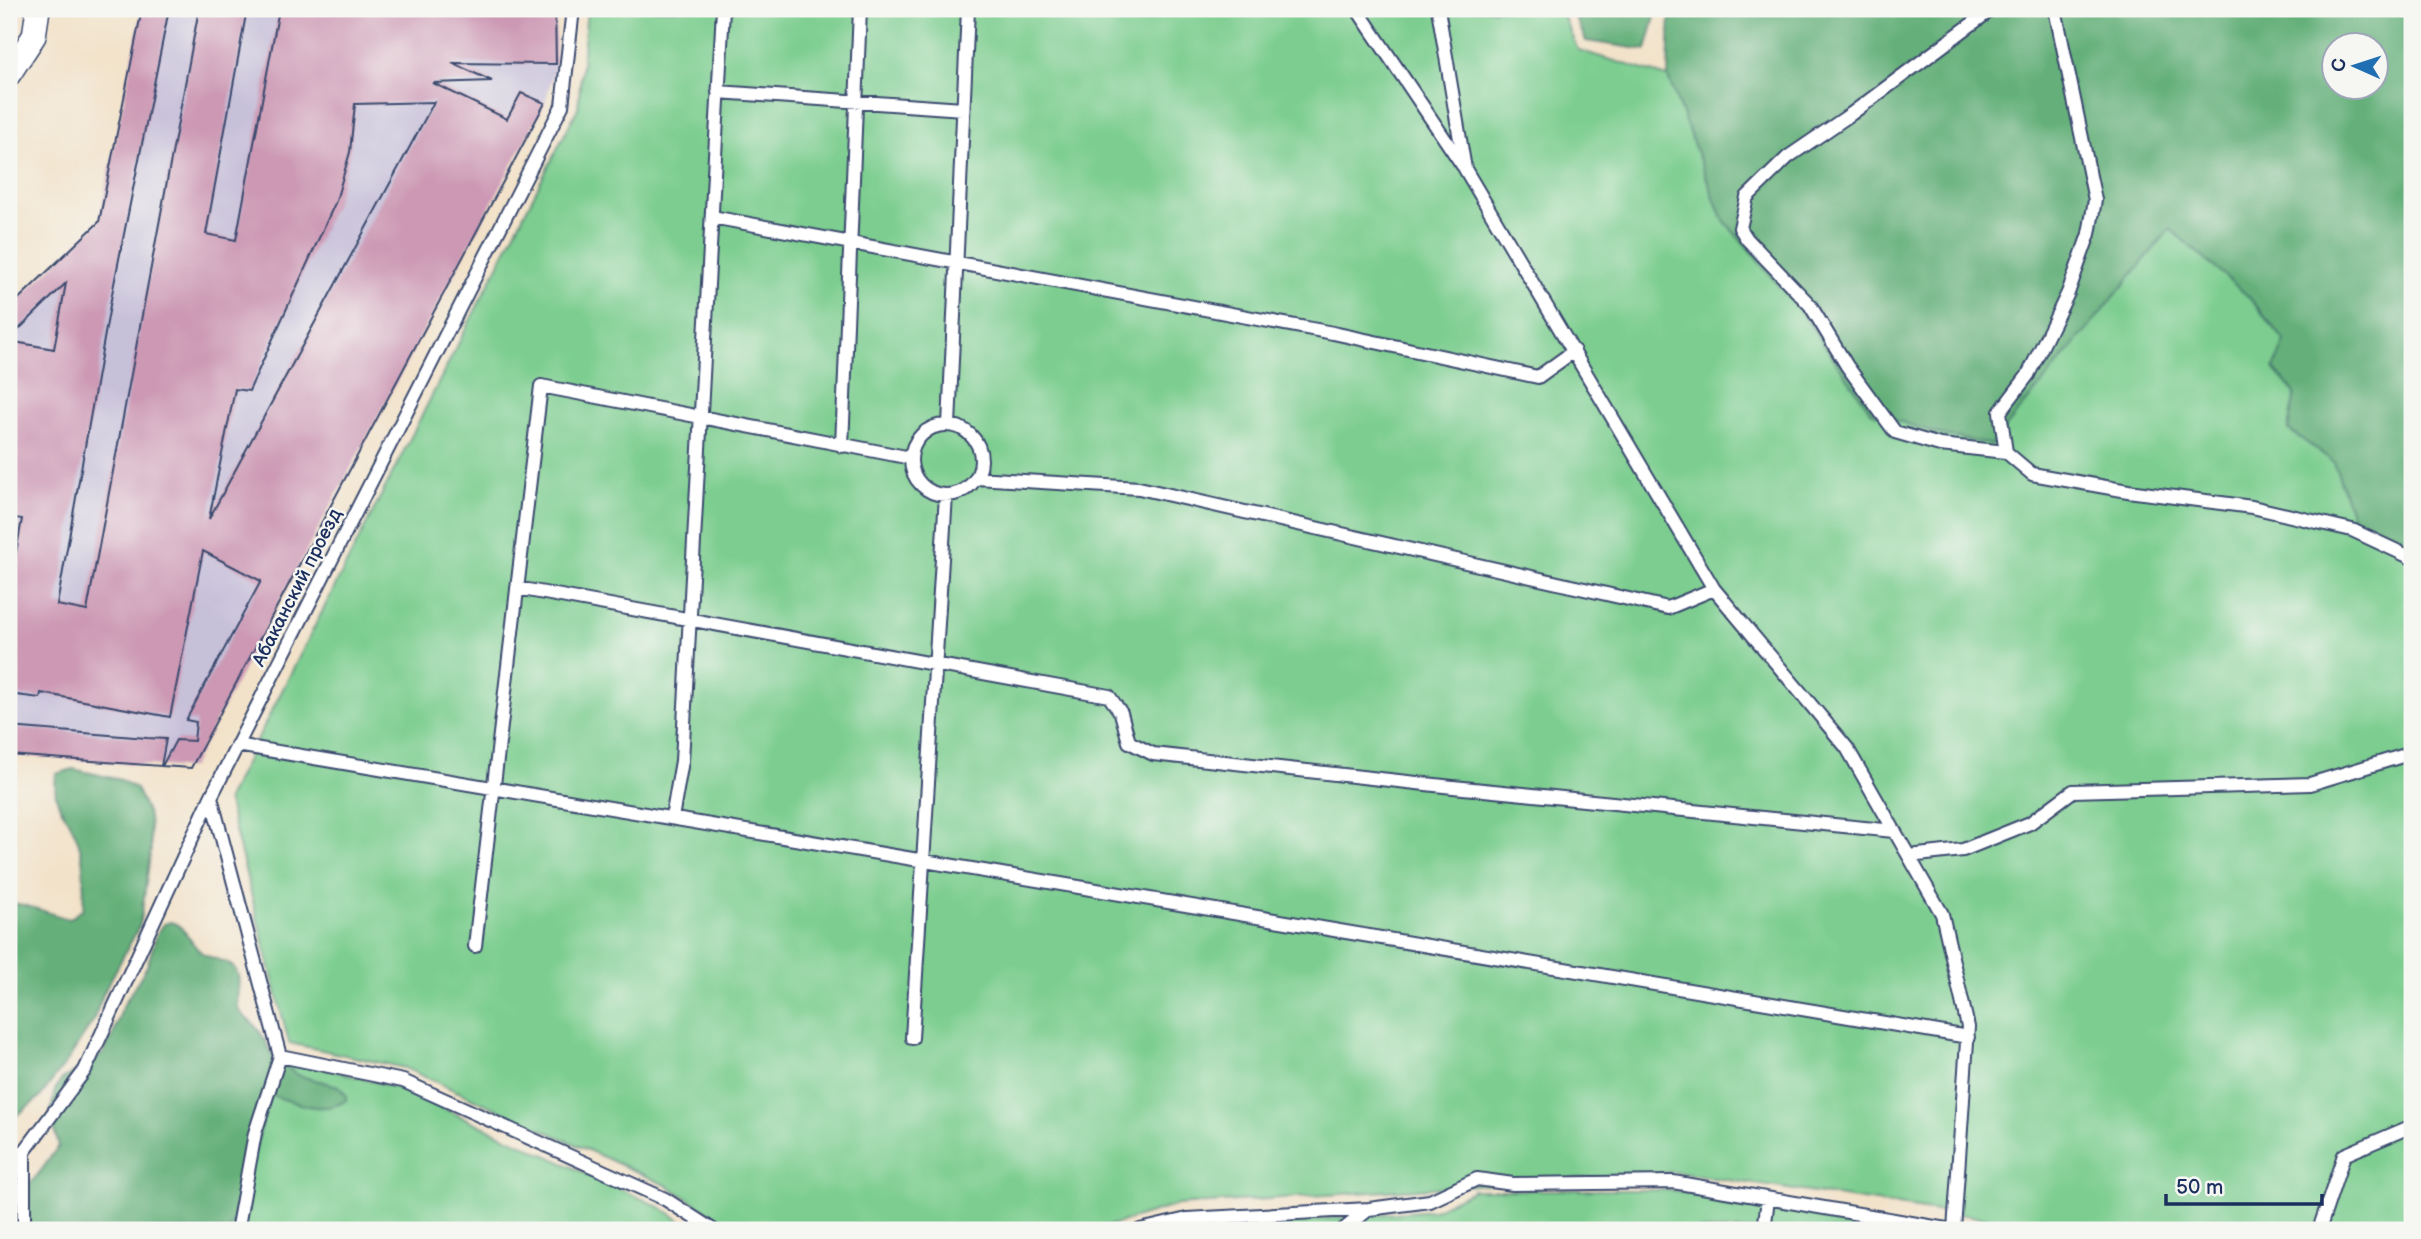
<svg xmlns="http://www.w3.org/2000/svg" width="2421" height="1239" font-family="'Balsamiq Sans',sans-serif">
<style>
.industrial{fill:#c7c0d9}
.green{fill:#7ccd8f;stroke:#4c7e76;stroke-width:2}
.forest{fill:#65b07a;stroke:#40706c;stroke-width:2;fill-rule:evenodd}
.building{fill:#cc98b4;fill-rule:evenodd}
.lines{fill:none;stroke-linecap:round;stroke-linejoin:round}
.lane-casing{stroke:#3b4a6e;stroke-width:16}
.street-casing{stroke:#3b4a6e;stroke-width:26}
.lane{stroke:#fff;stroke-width:12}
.street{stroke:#fff;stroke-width:23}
.labels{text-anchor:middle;stroke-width:5;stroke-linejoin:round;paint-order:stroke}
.street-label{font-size:19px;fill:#1b2f5e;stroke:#f6f6f2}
</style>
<rect width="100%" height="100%" fill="#f6f6f2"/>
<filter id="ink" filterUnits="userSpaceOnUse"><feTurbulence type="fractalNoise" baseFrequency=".0143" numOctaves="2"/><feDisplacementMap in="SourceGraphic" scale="14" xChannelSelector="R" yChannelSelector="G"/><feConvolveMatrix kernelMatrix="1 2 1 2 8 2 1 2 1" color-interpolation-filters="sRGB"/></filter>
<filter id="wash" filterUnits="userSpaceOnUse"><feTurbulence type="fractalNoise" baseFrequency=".00686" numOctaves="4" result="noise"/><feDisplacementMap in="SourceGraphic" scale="28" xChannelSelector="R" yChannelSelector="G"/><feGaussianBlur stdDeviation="1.57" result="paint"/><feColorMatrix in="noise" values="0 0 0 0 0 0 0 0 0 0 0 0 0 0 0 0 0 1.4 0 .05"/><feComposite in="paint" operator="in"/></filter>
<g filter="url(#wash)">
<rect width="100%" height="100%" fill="#f2e2c9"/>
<!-- industrial -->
<path class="industrial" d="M142 9H555L556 64 545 103 191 768 9 755V308L99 222Z"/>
<!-- green -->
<path class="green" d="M587 9H1560L1578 50 1668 77 1722 218 1802 313 1873 413 1991 445 2170 228 2248 296 2286 341 2274 369 2295 393 2288 429 2334 462 2354 522 2412 541V1230H2033L2032 1225 1673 1172 1177 1205 1095 1230H736L668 1186 405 1068 289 1043 227 799 578 108Z
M269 1053 401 1089 662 1208 694 1230H224Z
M1474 1190H1672L1917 1230H1177L1434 1210Z"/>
<!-- forest -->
<path class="forest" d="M1572 9H1657L1646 50 1586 41Z
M1670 9H2412V541L2354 522 2334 462 2288 429 2295 393 2274 369 2285 341 2248 296 2170 229 1991 445 1939 434 1872 413 1802 313 1722 218 1668 77ZM2334 46H2376V88H2334Z
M73 769 121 780 136 789 143 803 149 817 151 849 140 925 104 992 93 1021 68 1060 40 1097 9 1122V903C30 904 49 914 70 919L83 908C84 886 85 861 78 841 69 811 51 810 56 774Z
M170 922C185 924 189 943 201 952 211 960 227 959 235 969 243 980 235 995 238 1007 240 1016 250 1020 256 1027 265 1037 269 1049 275 1060L300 1076 338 1086 346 1095V1100C325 1116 293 1102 271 1095L233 1222 228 1230H9V1191C36 1189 43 1164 59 1146L50 1116 55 1090 62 1079 95 1061 103 1053 112 1037 123 1006 147 966 157 934 164 924Z"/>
<g id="blocks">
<!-- building -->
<path class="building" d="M142 9H169L112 294 57 605 87 611 199 9H247L206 234 236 240 279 9H555L556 64 452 63 492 81 433 83 507 119 521 93 545 103 191 768 162 766 176 740 194 741 196 722 186 720 261 581 203 551 170 717 41 693 40 698 9 694V592L22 519 9 517V341L54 349 66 283 9 339V308L99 222ZM434 102 281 385 209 519 235 389 249 391 336 201 350 152 355 104Z
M9 727 147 738 166 739 161 766 9 755Z"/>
</g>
</g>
<g filter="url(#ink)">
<use href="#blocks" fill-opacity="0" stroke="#3b4a6e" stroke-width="2"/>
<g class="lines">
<defs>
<path id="lane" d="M1357 9 1463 166
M1438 9 1465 169 1714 589 1847 748 1942 914 1968 1027 1954 1230
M1992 9 1851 114 1788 157 1747 197 1740 228 1747 239 1810 305 1847 366 1895 432 1940 445 2006 452 2032 474 2128 491 2252 507 2352 530 2412 558
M718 92 963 109
M712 217 1333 333 1538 377 1574 351
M949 425 968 9
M911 460a35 35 0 1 1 70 0a35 35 0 1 1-70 0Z
M842 446 860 9
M2006 452 2000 412 2028 375 2068 293 2089 234 2095 200 2055 9
M976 478 1139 488 1668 608 1714 589
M517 588 1109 696 1121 713 1129 742 1153 754 1453 787 1894 831
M237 745 1968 1037
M211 797 280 1056 255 1133 238 1226 240 1230
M672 818 682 761 723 9
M1909 856 1963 850 2030 823 2073 791 2310 784 2412 753
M475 946 541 386 911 458
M912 1038 946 495
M280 1056 403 1081 665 1199 713 1230
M9 1161 24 1152 85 1070 211 797 562 106 573 9
M21 1230 24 1223V1152
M1140 1230 1187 1219 1369 1209 1430 1201 1477 1179 1513 1184 1673 1182 1952 1230
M1343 1230 1369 1209
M1764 1230 1768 1199
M2319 1230 2344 1155 2412 1126"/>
<path id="street" d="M9 74 34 36 38 9"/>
</defs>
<!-- lane casing -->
<use href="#lane" class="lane-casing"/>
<!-- street casing -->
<use href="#street" class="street-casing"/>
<!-- lane -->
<use href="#lane" class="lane"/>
<!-- street -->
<use href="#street" class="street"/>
</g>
</g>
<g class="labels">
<!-- street labels -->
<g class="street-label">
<text transform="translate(296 587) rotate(-63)" y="7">Абаканский проезд</text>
</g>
</g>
<!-- margin -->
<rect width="2421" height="1239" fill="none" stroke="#f6f6f2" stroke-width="35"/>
<!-- north arrow -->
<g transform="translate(2355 66) rotate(273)"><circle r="33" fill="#f6f6f2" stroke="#9ea6b7" stroke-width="2"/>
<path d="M0-5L12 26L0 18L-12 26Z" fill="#1f6fb2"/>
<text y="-10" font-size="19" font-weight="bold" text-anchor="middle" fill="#1b2f5e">С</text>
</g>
<!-- scale -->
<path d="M2166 1194v10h156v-10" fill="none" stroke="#1b2f5e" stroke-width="3.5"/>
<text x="2176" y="1194" font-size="21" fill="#1b2f5e" stroke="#f6f6f2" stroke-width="5" paint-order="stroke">50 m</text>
</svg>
